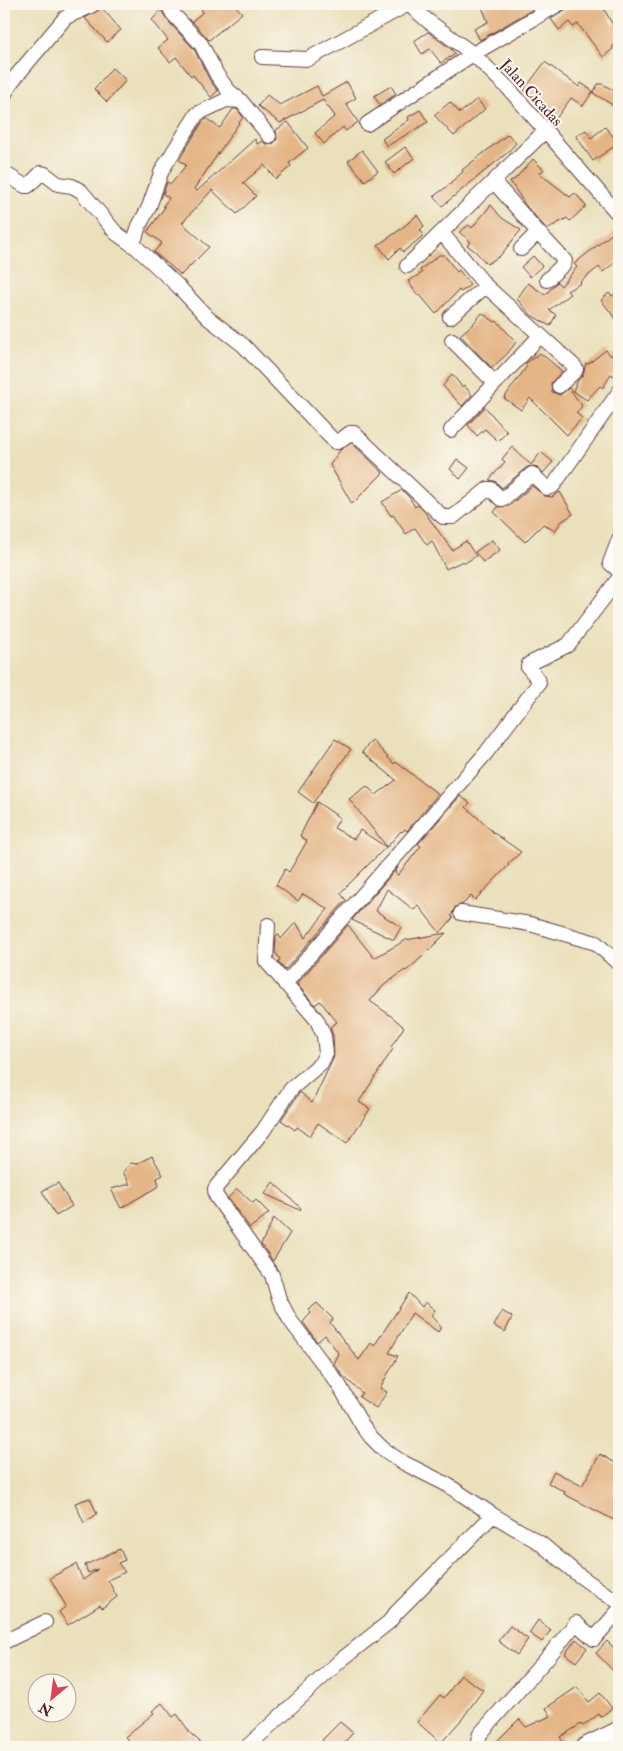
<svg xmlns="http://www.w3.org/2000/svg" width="623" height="1751" font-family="'IM FELL Double Pica',serif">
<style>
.building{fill:#e4b586}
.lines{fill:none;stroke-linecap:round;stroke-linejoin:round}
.minor-casing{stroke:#623c41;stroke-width:16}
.secondary-casing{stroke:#623c41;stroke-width:21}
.minor{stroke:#fff;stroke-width:14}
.secondary{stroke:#fff;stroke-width:19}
.labels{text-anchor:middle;stroke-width:4.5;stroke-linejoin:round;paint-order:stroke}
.street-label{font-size:16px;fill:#4a1f2b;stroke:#fbf7ec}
</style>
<rect width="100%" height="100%" fill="#fbf7ec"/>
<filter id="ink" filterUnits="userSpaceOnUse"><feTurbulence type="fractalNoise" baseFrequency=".02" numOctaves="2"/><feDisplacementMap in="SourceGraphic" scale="10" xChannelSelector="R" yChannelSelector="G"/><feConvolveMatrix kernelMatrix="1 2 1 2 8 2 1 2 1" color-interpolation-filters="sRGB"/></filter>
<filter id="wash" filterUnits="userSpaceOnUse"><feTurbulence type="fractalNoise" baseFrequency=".0096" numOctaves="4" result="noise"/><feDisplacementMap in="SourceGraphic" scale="20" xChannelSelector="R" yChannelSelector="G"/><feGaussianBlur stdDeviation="1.12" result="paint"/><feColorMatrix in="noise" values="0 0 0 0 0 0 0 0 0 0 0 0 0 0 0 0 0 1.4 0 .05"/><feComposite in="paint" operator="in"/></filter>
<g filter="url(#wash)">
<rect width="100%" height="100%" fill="#eae0bc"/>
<g id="blocks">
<!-- building -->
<path class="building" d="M209 4H234L242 13 209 40 192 21 203 12 201 10Z
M491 4H542L480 40 474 29 488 22 482 7Z
M569 4H601L613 25 619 20V41L612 47 613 49 603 57 578 24 573 27 569 22 559 30 551 19 564 11Z
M102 8 121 30 107 42 85 18Z
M161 10 167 20 194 49 209 79 218 91 211 97 193 75 191 76 176 57 170 62 158 48 168 40 152 20Z
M428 32 451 49 455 54 441 63 430 49 422 54 414 41Z
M545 62 579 87 581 83 593 91 583 106 571 98 555 120 545 113 549 108 524 90Z
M112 68 126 80 107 102 94 89Z
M347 82 356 98 346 104 358 122 346 131 343 127 324 144 315 133 335 116 323 100 280 123 258 106 267 95 280 105 317 86 322 96Z
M598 84H603L619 94V109L593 93Z
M391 86 396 94 380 105 374 96Z
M477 99 485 109 454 136 434 115 450 102 460 113Z
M233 109H237L243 117 194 189 197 191 255 139 257 144 262 141 266 144 274 143 277 139 276 130 288 122 308 148 289 163 291 166 276 179 264 165 243 183 256 196 237 214 212 190 182 223 209 247 181 275 154 252 162 243 147 232 165 207 163 206 169 198 163 194 167 182 171 184 186 165 179 160 203 121 207 119 220 128Z
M420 110 428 122 387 146 382 139 409 120 408 117Z
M605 127 619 143 593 161 576 136 586 130 591 138Z
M508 134 516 143 507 153 442 206 434 196 452 183 451 182 463 172 462 170Z
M405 147 414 158 394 174 385 162Z
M362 150 378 171 365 181 348 161Z
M533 159 544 170 539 173 570 197 575 193 586 206 570 221 567 218 547 229 526 206 510 181 515 179Z
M491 205 502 218 521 230 500 256 487 264 475 251 467 245 471 242 459 232 469 225 472 228Z
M417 215 424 226 420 230 424 235 403 252 400 248 389 259 378 245 401 229Z
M619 228V259L603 272 599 267 580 282 581 283 567 291 570 294 549 310 556 315 550 326 531 315 517 299 528 283 545 295 557 282 561 286 577 267 574 264Z
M439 255H444L457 272 459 270 470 285 461 292 459 290 436 314 419 294 418 296 408 281 422 273 420 270Z
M533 256 542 266 530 277 521 267Z
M619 290V323L601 300 609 293 612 296Z
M482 313 495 322 497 321 516 342 507 354 492 368 460 335 473 324Z
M619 349V379L611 374 603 388 600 386 587 400 573 391 578 380 583 375 586 363 588 364 606 350 611 356Z
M540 353 562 371 551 383 552 392 560 395 569 388 582 406 576 413 582 418 567 435 530 398 521 410 504 398 527 366 525 364Z
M452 374 462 387 464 385 472 395 462 406 443 386Z
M485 407 507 432 498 441 485 429 477 436 468 425Z
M352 443 383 473 352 504 330 465 340 450Z
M512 447 531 465 541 452 553 462 543 473 535 466 527 467 502 488 495 481 489 480 505 462 502 459Z
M457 459 469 468 460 479 450 469Z
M532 486 545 496 552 497 560 492 573 514 561 522 555 531 543 524 525 542 494 512 498 507 509 506Z
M402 490 409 497 415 507 417 505 423 510 452 550 466 541 476 556 465 563 463 561 446 569 432 541 427 545 415 528 406 534 393 515 391 516 382 502Z
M492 540 500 550 483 562 475 552Z
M335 739 351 749 313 803 298 792Z
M372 740 394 764 396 762 438 794 407 831 405 829 402 832 401 831 387 847 349 799 367 786 376 795 396 780 362 752Z
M460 796 470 803 466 807 494 833 521 852 508 864 509 865 475 900 471 896 463 904 455 907 451 916 453 918 440 933 418 905 414 910 387 889 376 911 401 927 394 940 352 920 398 867 395 873 398 875 421 846 418 844Z
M317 802 340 818 334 828 354 839 360 830 386 847 340 893 346 900 285 970 278 962 280 959 275 952 276 936 278 934 281 939 296 922 305 938 328 909 303 894 298 901 276 885 285 869 289 872 307 841 300 836Z
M348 925 374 958 406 940 446 933 421 958 406 971 405 970 383 986 370 1001 391 1016 404 1027 391 1047 393 1049 359 1102 370 1109 347 1143 318 1123 310 1136 297 1127 295 1130 281 1120 300 1092 312 1103 334 1057 333 1035 330 1027 337 1022 320 1001 315 1005 297 984Z
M152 1156 163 1175 157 1178 159 1186 121 1208 111 1189 130 1184 123 1172 131 1163 136 1164Z
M273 1182 301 1208 300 1210 265 1194Z
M58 1183 72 1206 56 1216 42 1191Z
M237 1189 253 1203 256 1200 269 1213 250 1228 228 1198Z
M274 1218 290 1233 273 1261 261 1244Z
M409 1293 422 1307 425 1302 435 1310 431 1316 441 1327 438 1332 412 1313 389 1353 398 1356 380 1388 387 1392 376 1408 359 1397 362 1393 343 1376 334 1363 339 1354 325 1335 317 1342 303 1322 311 1313 308 1310 317 1303 333 1319 330 1323 359 1360 371 1343 374 1346Z
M502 1311 512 1317 505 1332 494 1326Z
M600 1454 619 1465V1509L614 1520 564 1494 565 1492 548 1483 554 1471 582 1486Z
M90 1498 97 1514 84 1523 75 1503Z
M120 1549 125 1560 118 1563 125 1572 108 1580 117 1597 102 1608 100 1605 68 1625 59 1612 66 1606 50 1578 76 1564 83 1580 98 1569 88 1573 85 1565Z
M538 1620 551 1630 542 1642 529 1633Z
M510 1626 528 1639 517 1655 498 1641Z
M576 1639 587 1648 576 1662 565 1654Z
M607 1641 619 1653V1677L596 1653Z
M461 1675 483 1690 462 1719 441 1743 417 1722 440 1695 444 1698Z
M577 1687 589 1702 600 1693 612 1708 601 1717 599 1714 583 1726 581 1724 560 1737 566 1747H491L519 1719 526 1727 551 1716 546 1708Z
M162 1703 173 1717 177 1714 191 1734 206 1747H135L125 1737 154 1713 152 1711Z
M340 1722 353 1733 340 1747H331L322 1740Z"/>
</g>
</g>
<g filter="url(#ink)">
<use href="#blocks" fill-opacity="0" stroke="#623c41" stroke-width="1"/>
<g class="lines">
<defs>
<path id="minor" d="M168 4 173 14 201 44 217 75 228 90 241 101 269 136
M408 4 428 21 473 54 509 89 619 215
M262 57 308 59 408 4
M4 95 13 80 65 18C75 12 85 10 94 4
M367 124 473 54 559 4
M4 173 25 186H28L41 173 45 174 58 184 72 186 81 191 116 233 137 248 178 286 208 318 243 345 335 442H338L350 433H354L443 517H453L488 489H491L501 499H503L532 474 547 488 553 486 619 392
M494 182 538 232 521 249
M538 232 565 261 564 264 547 280
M442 233 486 286 574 366 576 369 575 371 559 386
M133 244 139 226 149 207 162 170 197 114 226 100 241 101
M407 266 545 131
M450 317 486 286
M452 340 495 383
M451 430 540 336
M619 539 610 563 619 571
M461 913 530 924 596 943 619 964
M268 925 266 961 317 1020 324 1036 326 1053 321 1063 291 1089 263 1131 217 1186 215 1189 216 1196 272 1275 279 1299 290 1320 339 1385 362 1425 371 1437 382 1448 400 1461 446 1484 493 1515 540 1543 576 1573 601 1591 619 1602
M285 984 486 753 539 683 538 679 528 667 529 664 568 645 619 578
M4 1642 45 1622
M247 1747 341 1660 389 1622 396 1613 493 1515
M482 1747 478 1741 480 1734 548 1657 576 1623 594 1639 619 1610"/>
<path id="secondary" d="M586 1747 619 1731"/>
</defs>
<!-- minor casing -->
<use href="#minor" class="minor-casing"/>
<!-- secondary casing -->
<use href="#secondary" class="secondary-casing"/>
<!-- minor -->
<use href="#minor" class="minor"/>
<!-- secondary -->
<use href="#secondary" class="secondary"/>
</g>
</g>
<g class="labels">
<!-- street labels -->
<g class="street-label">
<text transform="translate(532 92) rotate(48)" y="6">Jalan Cicadas</text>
</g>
</g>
<!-- margin -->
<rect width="623" height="1751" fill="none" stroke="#fbf7ec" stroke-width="20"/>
<!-- north arrow -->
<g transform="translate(52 1698) rotate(209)"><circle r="24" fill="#fbf7ec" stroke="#b4a19f"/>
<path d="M0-4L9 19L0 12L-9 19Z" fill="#d1495b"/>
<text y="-8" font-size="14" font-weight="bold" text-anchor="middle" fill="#4a1f2b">N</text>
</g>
</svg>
